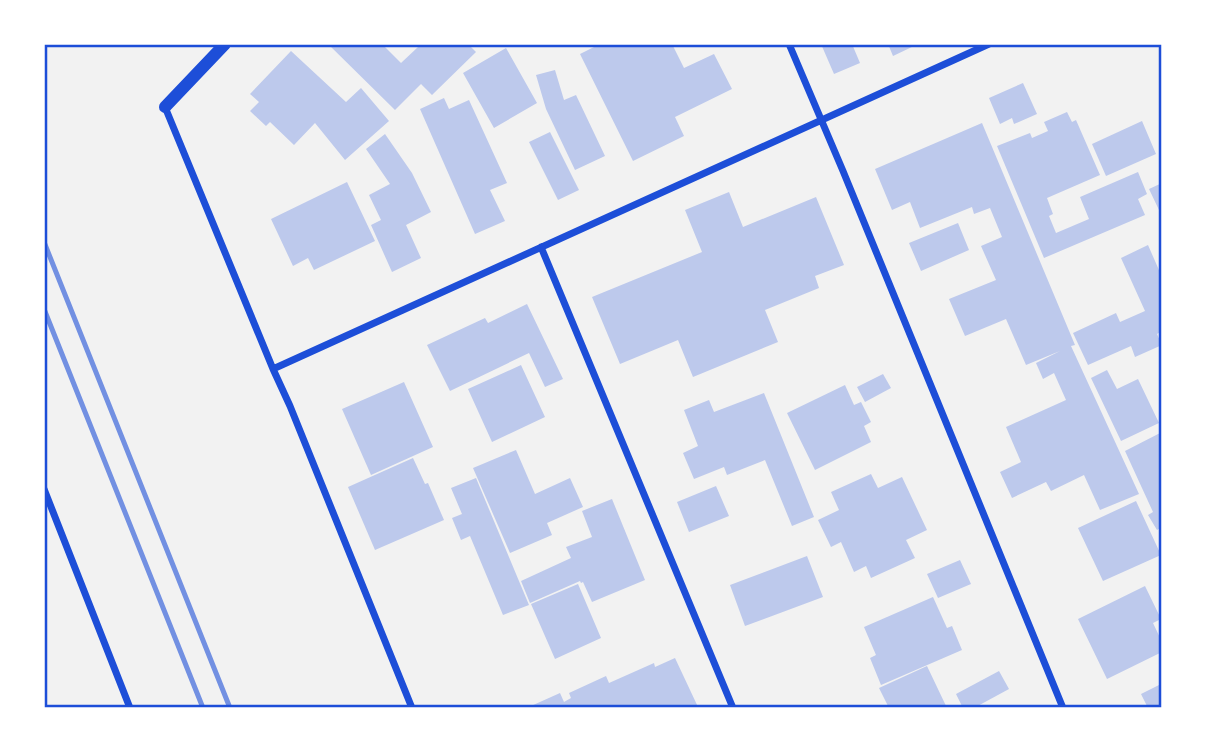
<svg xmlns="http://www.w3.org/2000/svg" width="1206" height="752" font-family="Inter,sans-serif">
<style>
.building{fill:#bdc9ec}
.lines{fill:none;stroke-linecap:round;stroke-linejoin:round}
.minor{stroke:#1d4ed8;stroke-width:7}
.tertiary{stroke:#1d4ed8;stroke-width:12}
.rail{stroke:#7290e2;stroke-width:5}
.neatline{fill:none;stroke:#1d4ed8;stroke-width:2.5}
</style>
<rect width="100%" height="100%" fill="#f2f2f2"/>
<!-- building -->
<path class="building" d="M328 44H382L401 63 418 47 414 44H468L476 52 432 95 421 84 395 110Z
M600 44H672L684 68 714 54 732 89 675 117 684 136 633 161 580 54Z
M821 44H852L860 63 834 74Z
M888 44H914V46L893 56Z
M506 48 537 103 494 128 463 73Z
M291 51 346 102 361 88 389 121 345 160 315 123 294 145 270 122 266 126 250 111 259 102 250 94Z
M555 70 564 100 576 95 605 156 575 170 546 109 536 75Z
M1023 83 1037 114 1014 124 1012 118 1000 124 989 98Z
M444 98 449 109 469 100 507 183 490 190 505 221 475 234 420 109Z
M1067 112 1072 122 1076 120 1100 175 1047 198 1053 214 1049 216 1056 233 1089 219 1080 197 1138 172 1147 194 1138 199 1145 215 1044 258 997 146 1030 133 1032 138 1048 131 1044 122Z
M1142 121 1156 154 1106 176 1092 144Z
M982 123 1075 345 1071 346 1139 494 1100 510 1084 475 1051 491 1046 482 1012 498 1000 472 1021 462 1006 427 1066 400 1054 373 1043 379 1036 363 1060 351 1026 365 1006 319 965 336 949 299 996 280 981 246 1002 237 990 208 974 214 972 207 920 228 910 202 892 210 875 169Z
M550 132 579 190 558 200 529 142Z
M385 134 412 173 431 212 406 225 421 258 392 272 371 225 381 220 369 195 390 184 366 149Z
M347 182 375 241 314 270 308 258 293 266 271 219Z
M1162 183V208L1159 210 1149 189Z
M729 192 743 227 816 197 844 265 815 276 819 288 765 310 778 342 693 377 678 340 620 364 592 297 702 252 685 210Z
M958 223 969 250 921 271 909 243Z
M1148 245 1162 277V331L1157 334 1162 345 1135 357 1131 346 1088 365 1073 333 1116 313 1120 322 1145 311 1121 258Z
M527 304 563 379 545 387 529 353 450 391 427 345 485 318 488 323Z
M521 365 545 417 492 442 468 389Z
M1107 370 1117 389 1138 379 1159 423 1121 441 1091 378Z
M883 374 891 388 865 402 857 387Z
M404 382 433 447 371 475 342 409Z
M845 385 854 405 861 402 871 422 864 426 871 442 815 470 787 413Z
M764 393 814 517 792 526 765 460 727 475 724 467 694 479 683 453 698 446 684 410 709 400 714 412Z
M1162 432V527L1157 530 1148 515 1153 512 1125 451Z
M516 450 535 494 570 478 583 507 547 523 552 535 510 553 473 468Z
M413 458 425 484 428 483 444 520 375 550 348 487Z
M871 474 878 488 902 477 927 530 906 540 915 558 871 578 866 566 854 572 841 542 831 547 818 520 839 510 831 492Z
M476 478 529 605 503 615 470 536 461 540 452 518 462 514 451 488Z
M716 486 729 516 689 532 677 502Z
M612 499 645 580 592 602 583 582 581 583 580 581 530 603 521 581 571 558 566 547 592 537 582 511Z
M1136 501 1161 555 1103 581 1078 528Z
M807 556 823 597 745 626 730 585Z
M960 560 971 584 938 598 927 574Z
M578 584 601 638 555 659 531 604Z
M1145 586 1161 619 1153 623 1162 642V652L1107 679 1078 619Z
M933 597 947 628 952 626 962 650 881 685 870 658 876 655 864 627Z
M675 658 698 707 694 708H532L531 706 560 693 564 702 571 698 569 693 606 676 609 683 654 663 655 667Z
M927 666 947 708H889L879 688Z
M999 671 1009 689 974 708H963L956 694Z
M1161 684 1162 687V708H1142L1147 706 1141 694Z"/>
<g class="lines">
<!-- minor -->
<path class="minor" d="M789 44 843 171 1063 708
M165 107 273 369 290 406 412 708
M541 247 733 708
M273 369 989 44
M44 489 130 708"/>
<!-- tertiary -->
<path class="tertiary" d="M165 107 225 44"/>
<!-- rail -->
<path class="rail" d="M44 242 230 708
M44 309 203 708"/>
</g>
<!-- border -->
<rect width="1206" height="752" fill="none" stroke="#ffffff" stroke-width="91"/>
<rect x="46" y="46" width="1114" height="660" class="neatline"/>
</svg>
